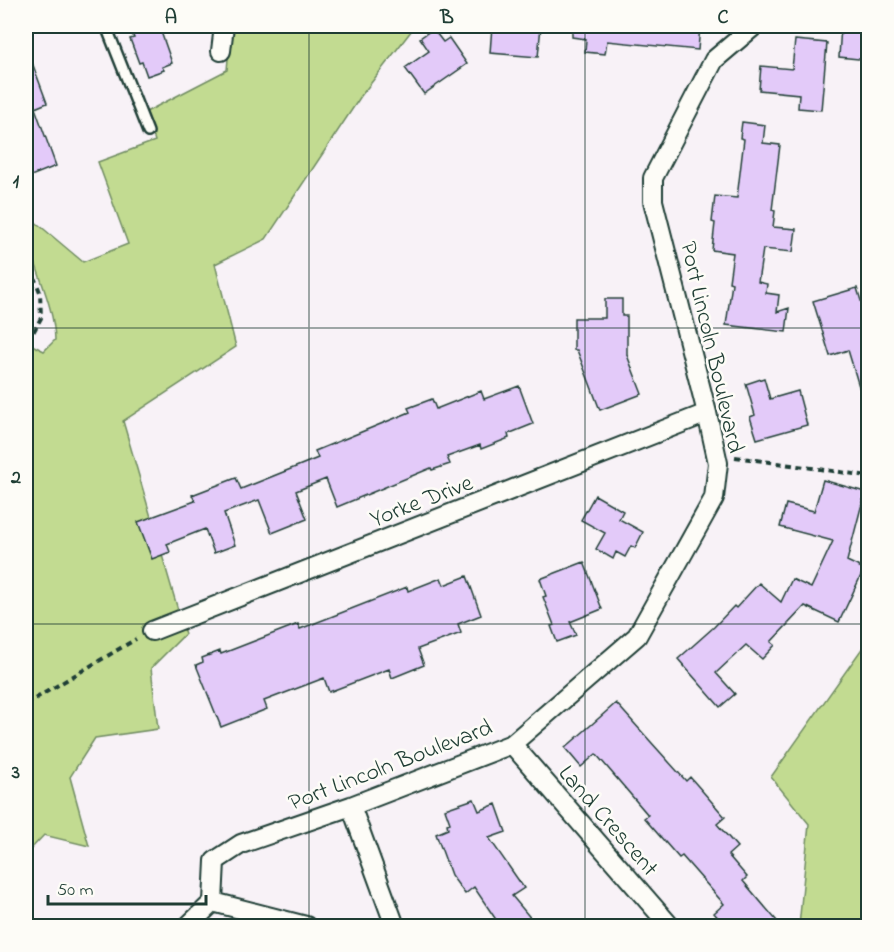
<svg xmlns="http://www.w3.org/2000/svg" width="894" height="952" font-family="'Indie Flower',sans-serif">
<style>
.green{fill:#c2db91;stroke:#708c62;stroke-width:1.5}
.building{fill:#e3caf9;stroke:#1f3d34;stroke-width:1.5}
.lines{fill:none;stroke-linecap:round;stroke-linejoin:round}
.service-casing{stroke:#1f3d34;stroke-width:14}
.minor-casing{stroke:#1f3d34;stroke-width:22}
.path{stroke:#1f3d34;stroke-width:4;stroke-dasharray:6 4.5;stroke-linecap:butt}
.service{stroke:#fdfcf7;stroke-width:9}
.minor{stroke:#fdfcf7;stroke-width:18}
.grid{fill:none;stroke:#1f3d34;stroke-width:1.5;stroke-opacity:0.55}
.labels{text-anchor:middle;stroke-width:5;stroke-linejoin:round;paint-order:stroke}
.street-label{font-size:24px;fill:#1f3d34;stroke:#fdfcf7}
.neatline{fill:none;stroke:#1f3d34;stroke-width:2}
.grid-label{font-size:20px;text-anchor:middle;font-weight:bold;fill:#1f3d34}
</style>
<rect width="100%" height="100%" fill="#f8f2f7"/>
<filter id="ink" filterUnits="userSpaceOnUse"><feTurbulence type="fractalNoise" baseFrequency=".0167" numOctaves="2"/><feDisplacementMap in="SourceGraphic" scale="12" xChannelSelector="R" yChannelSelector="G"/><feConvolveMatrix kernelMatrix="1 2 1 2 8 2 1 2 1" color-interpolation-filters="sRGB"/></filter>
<g filter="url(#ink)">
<!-- green -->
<path class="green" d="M231 26H415L361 96 266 239 215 264 236 347 123 421 185 634 151 668 158 729 95 738 70 777 89 846 44 835 26 854V342L44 351 55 340C54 297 26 258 26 214L83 262 128 244 98 162 155 141 146 112 227 70Z
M868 640V926H799L809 824 771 777Z"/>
<!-- building -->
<path class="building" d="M129 26H159L172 63 162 67 164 70 147 76 142 62 139 63 130 39 134 38Z
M492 26H541L538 57 490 53Z
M572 26H700L698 50 607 41 605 54 585 52 586 39 572 37Z
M841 26H868V60L839 57Z
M433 29 443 42 449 38 467 64 424 94 405 68 429 51 420 38Z
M795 40 827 43 821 110 798 108 799 94 759 90 761 66 792 69Z
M27 49 47 103 35 108 56 166 26 178V50Z
M742 122 765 125 763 143 780 145 772 210 775 211 773 227 796 229 793 252 763 249 758 282 767 284 766 293 779 295 777 312 789 308 786 332 726 325 732 283 729 282 733 253 712 250 715 223 712 222 715 196 737 198 744 139 740 138Z
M857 288 866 317 868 316V402L864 403 848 350 830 356 813 301Z
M605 299H622V316H627V355L642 394 600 410 577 350H574V318H605Z
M764 378 770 399 798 391 807 425 757 439 750 417 755 415 746 384Z
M519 386 533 424 508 434 509 438 481 449 480 445 447 457 450 464 432 470 431 468 337 507 326 479 296 491 307 519 272 533 259 500 224 513 235 545 214 553 205 529 167 544 170 552 152 559 138 522 195 501 192 495 236 478 241 489 318 458 315 451 410 412 408 408 432 399 436 409 481 391 484 399Z
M823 480 865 492 847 561 864 569 839 622 805 606 771 642 775 645 762 659 746 645 716 673 735 694 720 707 678 659 714 627 734 606 736 608 759 583 781 602 792 579 811 588 833 541 780 527 786 504 814 511Z
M595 495 623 511 619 519 643 532 635 548 631 546 625 557 616 552 613 559 596 549 605 533 581 520Z
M584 562 602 609 570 622 576 635 557 642 551 626 554 625 543 597 546 596 540 579Z
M467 576 481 615 458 624 461 633 418 649 424 665 392 678 389 669 329 692 324 678 264 701 267 709 221 727 196 665 203 662 202 658 220 651 221 654 298 624 300 629 407 587 408 591 441 578 444 585Z
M616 703 686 781 690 777 725 817 717 824 737 847 728 855 747 877 743 881 782 927H726L714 913 724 904 682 856 679 858 644 818 648 815 596 754 581 767 565 748Z
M474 799 479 811 496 804 506 832 489 838 524 888 512 896 538 927H501L474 887 465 894 451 875 436 834 448 829 447 824 450 823 445 809Z"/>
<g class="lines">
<defs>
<path id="service" d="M106 26 148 132"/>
<path id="minor" d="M221 51 224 26
M152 631 707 413
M512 744 670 926
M351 806 395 926
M213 902 306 926
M188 926 213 902 215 861 241 844 351 806 512 744 637 636 714 498 718 463 707 413 653 201V178L714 60 754 26"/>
</defs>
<!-- service casing -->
<use href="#service" class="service-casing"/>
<!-- minor casing -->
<use href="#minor" class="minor-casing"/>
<!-- path -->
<path class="path" d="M26 257 40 292 41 318 26 346
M735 457 868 476
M26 704 136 639"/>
<!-- service -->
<use href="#service" class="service"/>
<!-- minor -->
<use href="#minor" class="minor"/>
</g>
</g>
<!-- grid -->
<path class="grid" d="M309 26V926M585 26V926M26 328H868M26 624H868"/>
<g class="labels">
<!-- street labels -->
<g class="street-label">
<text transform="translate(713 347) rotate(77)" y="8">Port Lincoln Boulevard</text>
<text transform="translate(421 500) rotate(-21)" y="8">Yorke Drive</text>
<text transform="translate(390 764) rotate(-21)" y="8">Port Lincoln Boulevard</text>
<text transform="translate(609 820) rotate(49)" y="8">Land Crescent</text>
</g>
</g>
<!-- margin -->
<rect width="894" height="952" fill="none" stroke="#fdfcf7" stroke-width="66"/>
<!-- scale -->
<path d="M48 895v9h158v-9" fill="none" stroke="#1f3d34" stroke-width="3"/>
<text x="57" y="895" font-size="18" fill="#1f3d34" stroke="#fdfcf7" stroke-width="4.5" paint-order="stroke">50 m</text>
<rect x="33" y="33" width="828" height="886" class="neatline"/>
<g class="grid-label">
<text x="171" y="23">A</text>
<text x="447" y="23">B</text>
<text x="723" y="23">C</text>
<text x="16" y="187">1</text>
<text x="16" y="483">2</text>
<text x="16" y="778">3</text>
</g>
</svg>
